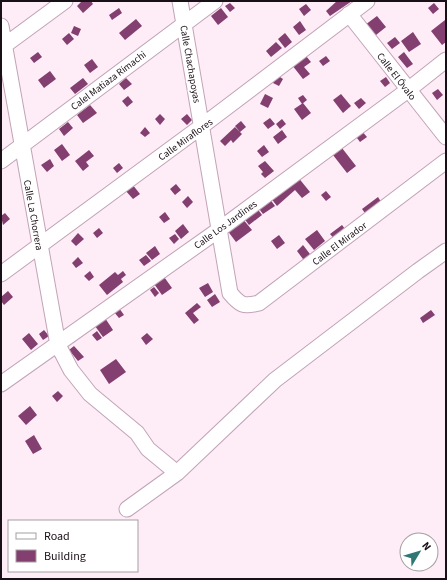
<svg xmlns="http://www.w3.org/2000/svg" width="447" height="580" font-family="'Source Sans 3',sans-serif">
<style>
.building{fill:#823f6f}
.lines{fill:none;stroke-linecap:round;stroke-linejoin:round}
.minor-casing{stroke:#c1a4b7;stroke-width:17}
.minor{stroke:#fff;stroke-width:15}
.labels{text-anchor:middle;stroke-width:4;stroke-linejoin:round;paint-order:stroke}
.street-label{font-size:10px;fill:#190f16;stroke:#fff}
</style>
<rect width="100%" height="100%" fill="#feecf7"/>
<!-- building -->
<path class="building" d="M82 1H91L93 4 83 13 77 6Z
M337 1H352L330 16 326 11Z
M230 3 235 8 230 12 225 6Z
M434 3 439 9 433 14 428 8Z
M306 4 311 10 304 16 299 9Z
M119 8 122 13 112 20 109 15Z
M221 8 228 17 218 25 211 16Z
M377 16 386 27 371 39 365 25Z
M136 19 142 26 125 40 119 33Z
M445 20 446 42 442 45 431 31Z
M300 21 306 30 299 35 293 27Z
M74 26 81 29 78 36 71 33Z
M413 32 421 44 409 52 401 41Z
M69 33 74 39 67 45 62 39Z
M285 33 292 42 285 48 278 39Z
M395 37 400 43 392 49 387 43Z
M276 42 282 48 271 57 266 51Z
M38 52 42 57 34 63 30 58Z
M404 52 413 64 407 68 398 57Z
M306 56 311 62 304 67 310 74 303 79 292 65Z
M326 56 330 61 323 66 319 61Z
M92 59 98 67 90 73 84 65Z
M50 71 56 79 44 88 38 80Z
M277 75 283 79 279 86 273 83Z
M386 77 390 83 385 87 380 81Z
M83 78 88 84 75 94 70 88Z
M126 78 132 84 124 90 119 84Z
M438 89 443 95 437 100 432 93Z
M265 94 273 98 268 108 260 104Z
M341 94 351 106 343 113 333 100Z
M303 95 307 100 302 104 298 98Z
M128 96 133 102 127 107 122 101Z
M361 98 366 103 359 109 354 103Z
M303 103 311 113 302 120 294 109Z
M90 105 97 113 83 123 77 115Z
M160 114 165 119 160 125 155 119Z
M187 114 192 120 187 125 181 119Z
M270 118 275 124 268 129 263 123Z
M282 119 286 124 280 129 276 124Z
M241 121 246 127 240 132 235 126Z
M68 122 73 128 64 136 59 129Z
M145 127 150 133 145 137 140 133Z
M235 127 242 134 233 143 231 140 225 146 220 141Z
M360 129 367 137 360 142 354 134Z
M282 130 287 137 278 144 273 137Z
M62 144 70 155 62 161 54 150Z
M264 145 269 152 262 157 257 151Z
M342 148 356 166 347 173 333 155Z
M89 150 94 156 86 162 89 166 83 171 75 161Z
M50 159 54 166 47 172 41 165Z
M265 161 274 171 265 178 261 174 263 172 258 166Z
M119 163 123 168 117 173 113 168Z
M297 176 310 192 302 198 295 190 277 206 270 197Z
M132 184 140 194 133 199 125 190Z
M176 184 181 190 175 195 170 189Z
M326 191 331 197 326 201 321 195Z
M188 196 193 202 187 208 182 202Z
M378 197 383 205 368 217 362 209Z
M269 198 275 206 263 214 257 206Z
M256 207 262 215 249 225 243 217Z
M165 212 170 219 164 223 159 217Z
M5 213 10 219 3 225 1 216Z
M242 218 252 230 236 242 227 230Z
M183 224 189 232 181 239 175 231Z
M342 225 348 233 337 242 330 234Z
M99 228 103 233 97 238 93 233Z
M317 230 325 241 314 250 305 239Z
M78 233 84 239 76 246 71 241Z
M175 234 179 239 174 244 169 238Z
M279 235 285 243 277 249 271 241Z
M303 245 313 258 306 263 297 251Z
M155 246 160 254 152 260 146 253Z
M146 255 151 261 144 266 139 260Z
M78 257 83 263 76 268 72 263Z
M90 271 94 277 89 281 84 276Z
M123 271 126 275 121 279 123 282 107 295 99 285 115 272 118 275Z
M162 274 172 288 162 295 152 281Z
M208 283 213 292 205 297 199 288Z
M154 287 159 293 155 297 150 290Z
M8 291 13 297 4 305 1 301V297Z
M215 294 220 302 212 307 207 300Z
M197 303 201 307 193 313 199 320 194 324 185 313Z
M119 308 124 315 119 318 114 312Z
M431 310 435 315 423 323 420 318Z
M105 318 113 330 103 337 95 326Z
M44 330 49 336 43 340 39 334Z
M97 331 102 338 97 341 92 335Z
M29 333 38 344 31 350 22 339Z
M147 333 153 339 146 345 141 338Z
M74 346 84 357 78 361 69 350Z
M116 359 126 372 109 384 100 370Z
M58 391 63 396 57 402 52 396Z
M30 406 37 415 26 425 18 416Z
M34 435 42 449 33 454 25 441Z"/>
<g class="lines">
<defs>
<path id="minor" d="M180 1 230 293C240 305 243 307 259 303L446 161
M349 14 446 137
M1 26 58 345 71 370 90 394 137 433 148 449 177 473
M1 48 65 1
M1 161 215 1
M1 274 202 126 367 1
M1 384 220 229 408 90 446 60
M127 509 177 473 275 380 418 271 446 251"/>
</defs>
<!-- minor casing -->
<use href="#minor" class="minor-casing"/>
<!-- minor -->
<use href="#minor" class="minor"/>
</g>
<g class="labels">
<!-- street labels -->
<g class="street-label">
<text transform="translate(191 64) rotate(80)" y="4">Calle Chachapoyas</text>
<text transform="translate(397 76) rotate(52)" y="4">Calle El Óvalo</text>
<text transform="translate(108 80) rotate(-37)" y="4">Calel Matiaza Rimachi</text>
<text transform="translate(185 139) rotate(-36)" y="4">Calle Miraflores</text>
<text transform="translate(34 215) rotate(80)" y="4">Calle La Chorrera</text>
<text transform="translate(225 224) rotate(-36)" y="4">Calle Los Jardines</text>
<text transform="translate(339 243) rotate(-37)" y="4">Calle El Mirador</text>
</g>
</g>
<!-- border -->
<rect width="447" height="580" fill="none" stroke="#190f16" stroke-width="4"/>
<!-- legend -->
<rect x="8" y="520" width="130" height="52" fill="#ffffff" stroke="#a39fa2"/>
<rect x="16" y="533" width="20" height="6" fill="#ffffff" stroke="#a39fa2"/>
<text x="44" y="540" font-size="12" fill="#190f16">Road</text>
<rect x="16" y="550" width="20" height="12" fill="#823f6f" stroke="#a39fa2"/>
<text x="44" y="560" font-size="12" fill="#190f16">Building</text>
<!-- north arrow -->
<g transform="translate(419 552) rotate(52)"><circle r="19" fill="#ffffff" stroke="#a39fa2"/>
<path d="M0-3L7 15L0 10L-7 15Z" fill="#2e7772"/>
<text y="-6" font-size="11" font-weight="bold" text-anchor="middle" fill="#190f16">N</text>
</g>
</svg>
